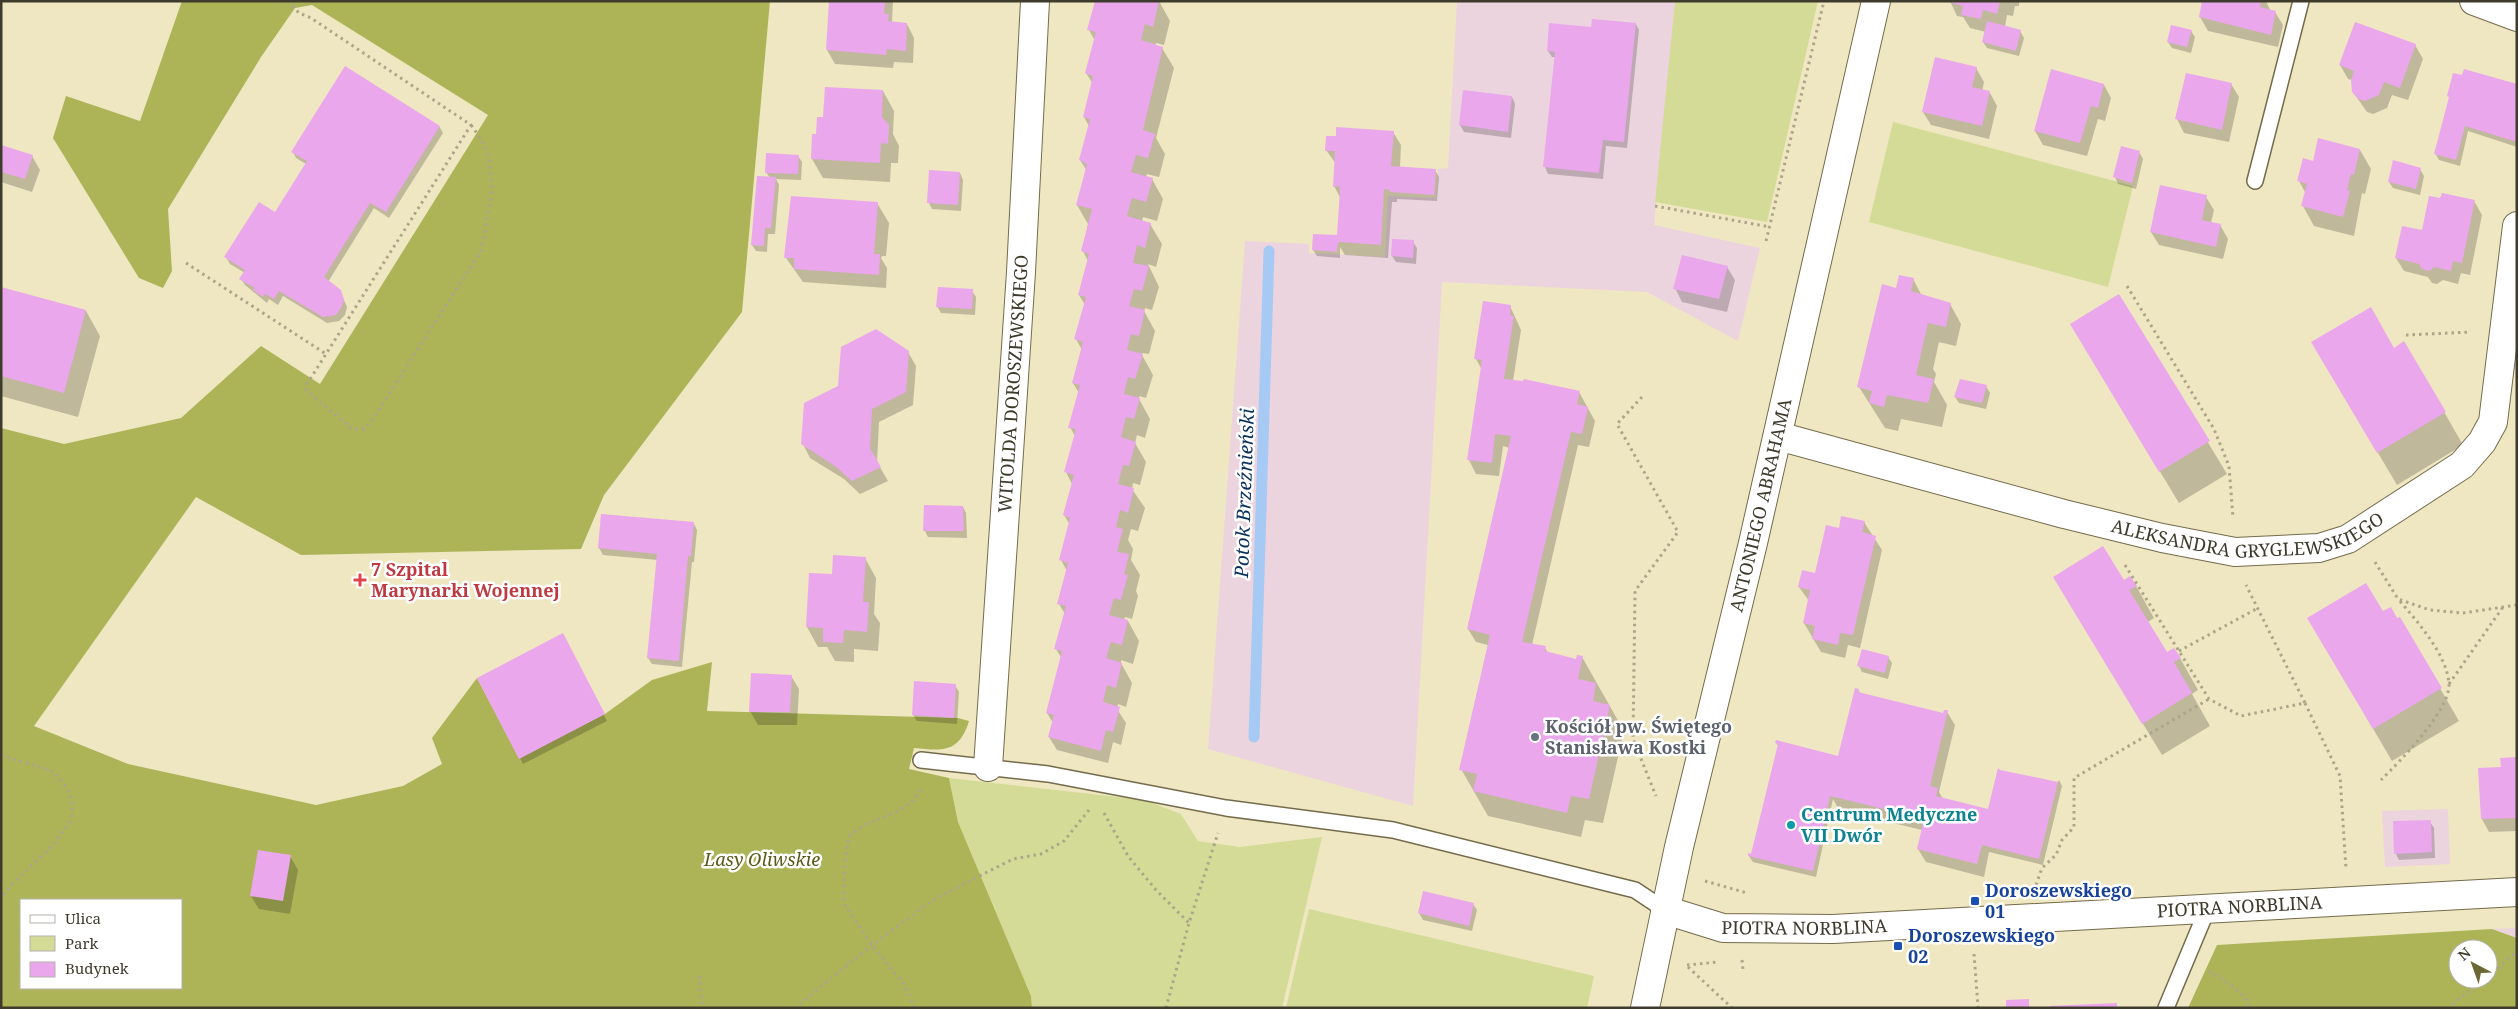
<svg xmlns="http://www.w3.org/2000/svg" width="2518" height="1009" font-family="'Noto Serif',serif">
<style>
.industrial{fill:#ecd4df}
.green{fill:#d4db96}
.forest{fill:#adb457;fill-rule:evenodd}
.shadow{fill:#0003}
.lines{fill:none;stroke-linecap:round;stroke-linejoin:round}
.stream{stroke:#a7caf5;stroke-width:11}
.building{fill:#eaa7eb}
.lane-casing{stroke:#746b4b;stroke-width:18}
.street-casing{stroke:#746b4b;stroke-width:30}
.path{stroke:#aca589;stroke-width:3;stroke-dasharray:2.5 4;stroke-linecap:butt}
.lane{stroke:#fff;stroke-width:15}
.street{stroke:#fff;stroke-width:28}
.health-dot{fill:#e0444e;stroke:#fff;stroke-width:2}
.worship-dot{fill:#6b7280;stroke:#fff;stroke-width:2}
.culture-dot{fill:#0f9aa8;stroke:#fff;stroke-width:2}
.transit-dot{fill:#1a4fb4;stroke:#fff;stroke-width:2}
.labels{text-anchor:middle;stroke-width:5;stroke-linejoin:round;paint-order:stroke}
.street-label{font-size:18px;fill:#3e3b2c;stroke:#fff}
.health-label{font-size:18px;font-weight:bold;fill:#be3a42;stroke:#fff;text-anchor:start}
.worship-label{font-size:18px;font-weight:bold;fill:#5b616d;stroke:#fff;text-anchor:start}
.culture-label{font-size:18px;font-weight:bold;fill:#0d838f;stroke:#fff;text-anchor:start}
.park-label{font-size:18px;font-style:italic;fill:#575b16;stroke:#fff}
.transit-label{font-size:18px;font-weight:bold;fill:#164399;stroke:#fff;text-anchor:start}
.water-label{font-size:19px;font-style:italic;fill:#072f5b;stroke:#fff}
</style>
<rect width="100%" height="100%" fill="#efe6c2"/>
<!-- industrial -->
<path class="industrial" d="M1457 1H1675L1654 225 1760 248 1738 341 1647 292 1442 282 1413 806 1208 749 1245 241 1309 244V253L1385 257 1388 196 1436 198 1438 169 1448 168Z
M2448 809 2450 864 2385 867 2382 811Z
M2517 928V938L2492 929Z"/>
<!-- green -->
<path class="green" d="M1675 1H1818L1767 222 1655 202Z
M1893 122 2133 186 2108 287 1869 222Z
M949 778 1144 800 1181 814 1198 841 1240 847 1322 837 1282 1008H1032L1031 996 958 822Z
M1309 909 1594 976 1587 1008H1286Z"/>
<!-- forest -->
<path class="forest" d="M182 1H770L742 312 604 495 581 549 301 555 196 497 34 726 128 764 316 805 403 786 442 764 432 738 477 678 519 758 605 714 652 680 712 662 707 711 958 718 969 721C959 753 943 751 914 748L909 769 949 778 958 822 1031 996 1032 1008H1V428L64 444 181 418 261 346 320 384 488 115 312 5 295 8 261 57 168 209 172 271 163 288 139 278 53 138 66 96 140 121ZM21 900H181V988H21Z
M2492 929 2517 938V1008H2188L2217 945ZM2458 949H2488V979H2458Z"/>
<!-- shadow -->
<path class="shadow" d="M830 1H893L892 22 907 24 914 38 913 63 894 62 893 68 835 64 827 50Z
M1159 1 1170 21 1164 45 1156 43 1155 46 1162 48 1174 68 1156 138 1165 154 1159 177 1147 174 1146 177 1152 179 1163 199 1157 221 1143 217 1142 222 1150 224 1162 244 1156 267 1148 264 1159 287 1152 310 1145 308 1144 311 1155 331 1149 354 1142 353V355L1153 375 1146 398 1139 396V399L1150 419 1145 438 1137 435 1135 443 1146 462 1140 485 1133 483 1132 489 1145 508 1138 531 1131 529 1128 540 1133 549 1131 560 1140 575 1136 591 1138 596 1132 619 1125 617 1124 620 1128 621 1139 641 1133 664 1121 660V663L1132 683 1126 707 1118 704 1117 709 1126 723 1121 745 1113 742 1108 763 1057 750 1049 737 1053 723 1047 713 1062 659 1056 649 1065 614 1059 604 1067 571 1061 560 1070 525 1064 515 1072 484 1066 472 1075 436 1070 427 1079 393 1073 383 1082 350 1076 339 1085 305 1079 295 1088 261 1083 251 1088 224 1077 205 1087 171 1080 160 1089 126 1084 117 1093 84 1086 73 1095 41 1089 30Z
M1950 1H2019V6H2015L2013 16 2007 15 2005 27 2020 31 2024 38 2019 56 1987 48 1983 42 1986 32 1970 28 1963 17 1957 16Z
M2204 1H2266L2270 10 2275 12 2283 25 2278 47 2208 31 2200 17Z
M1636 24 1639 30 1627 148 1606 146 1603 179 1548 174 1545 167 1556 57H1552L1548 51 1592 28Z
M2191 31 2195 37 2191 53 2172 48 2168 42Z
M2415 45 2423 59 2408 100 2392 95 2387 108 2373 114 2367 112 2353 92 2352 80 2348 79 2340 65Z
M1976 68 1984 82 1982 91 1990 93 1997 106 1989 139 1931 125 1923 112Z
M2231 84 2239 97 2229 142 2184 133 2177 119Z
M2104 85 2111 98 2105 121 2098 119 2087 156 2043 145 2035 131Z
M2517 86V147L2468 131 2460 166 2439 160 2435 153 2450 98Z
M883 91 894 111 893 134 899 146 898 163H891L890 182 823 178 812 159 817 136 824 118Z
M1464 92 1512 97 1515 104 1511 138 1464 132 1460 125Z
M439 126 443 133 389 218 374 208 328 282 340 291 347 307 345 315 339 321 327 323 283 296 278 305 269 299 267 303 245 285 241 279 245 273 230 264 226 257 275 214 306 164 296 158 293 152Z
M1393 132 1401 145 1400 167 1435 170 1439 177 1437 201 1397 199V202H1392L1388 258 1345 255 1340 247V258L1317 256 1313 250 1338 236 1340 197 1334 186 1336 164 1326 150Z
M1 147 32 156 40 170 32 192 1 182Z
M2360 150 2371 169 2365 194 2362 193 2354 236 2314 226 2303 206 2306 194 2299 181 2314 162Z
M2139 152 2143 159 2136 189 2118 184 2115 177Z
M798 156 802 162 801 180 776 179 779 185 775 234H768L767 252 756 251 752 245 770 178 766 172Z
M2420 169 2424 176 2420 195 2393 188 2389 182Z
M960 173 963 180 961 211 932 209 929 203Z
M2206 197 2214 210 2211 223 2220 225 2228 239 2223 259 2159 245 2151 232Z
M2474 201 2482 215 2470 275 2461 273 2458 284 2443 280 2437 284 2432 283 2428 277 2404 271 2396 258 2423 232Z
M877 203 889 223 886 256H882L881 258 887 268 886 288 803 282 786 258Z
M1413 242 1417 248 1416 264 1396 262 1392 256Z
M1727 267 1735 280 1727 312 1682 302 1675 288Z
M1913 279 1922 296 1950 304 1961 324 1956 346 1939 342 1933 369 1936 374 1934 382 1947 405 1942 427 1901 419 1898 431 1885 428 1859 387 1897 289Z
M1 289 86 311 100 336 78 417 1 396Z
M972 291 976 297 975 315 941 313 937 306Z
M2119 295 2227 474 2179 503 2090 356Z
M1510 306 1521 330 1513 381 1579 392 1595 421 1589 447 1578 445 1532 645 1545 648 1548 653 1577 660 1582 657 1624 731 1603 823 1585 820 1581 837 1488 816 1461 769 1488 645 1476 642 1468 629 1510 448 1503 446 1499 476 1476 474 1469 460 1482 370 1476 359Z
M2404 342 2463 445 2397 485 2332 375 2394 349Z
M908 352 916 366 913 405 879 422 877 462 888 481 860 494 844 479 810 458 803 444Z
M1986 386 1990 393 1986 409 1959 403 1955 397Z
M963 507 966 513 967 538 928 537 925 531Z
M1864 522 1882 550 1860 648 1848 645 1845 658 1821 652 1804 623 1809 601 1799 587 1816 575 1840 530Z
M694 524 697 530 694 562H692L682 667 652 664 648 658 658 560 603 555 599 548Z
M865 558 876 578 874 614 880 623 878 651 854 649V662L835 661 827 647H818L807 627 810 574 833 575Z
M2136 586 2154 618 2148 622 2167 654 2180 658 2198 690 2192 694 2210 726 2162 755 2073 609Z
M2383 613 2397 620 2399 618 2459 721 2392 761 2327 650Z
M566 641 607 721 523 764 520 758Z
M1888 657 1892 663 1888 679 1862 672 1859 666Z
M791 676 799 689 797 725H758L750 711Z
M955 685 959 692 957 724 917 721 913 715Z
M1858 690 1861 694 1944 714 1947 712 1955 725 1939 792 1943 799 1990 813 1999 769 2001 772 2056 785 2059 780 2062 786 2043 865 1989 852 1984 877 1926 862 1918 849 1922 830 1839 810 1833 799 1816 877 1753 862 1749 856 1752 855 1779 747 1776 743 1840 761Z
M2517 759V831L2489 832 2482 819 2502 768Z
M2430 822 2434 828 2435 858 2399 860 2396 854Z
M290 856 298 870 290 914 259 909 251 896Z
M1473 904 1477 910 1472 931 1423 920 1419 913Z"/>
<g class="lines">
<!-- stream -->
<path class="stream" d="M1254 737 1269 251"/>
</g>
<!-- building -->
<path class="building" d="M829 1H885L884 14H889L888 21 907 23 906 51 887 49 886 55 826 50Z
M1095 1H1159L1153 27 1145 24 1141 40 1163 47 1143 130 1155 134 1148 158 1136 155 1131 172 1153 178 1146 202 1132 198 1127 216 1151 223 1145 248 1137 245 1133 263 1149 266 1142 291 1134 289 1129 306 1145 310 1139 336 1131 334 1127 350 1143 354 1135 379 1128 377 1124 394 1140 398 1134 419 1126 417 1121 437 1136 442 1129 466 1123 465 1118 484 1134 488 1128 513 1120 510 1116 527 1123 529 1117 552 1129 554 1124 574 1128 575 1121 600 1114 598 1109 615 1128 620 1122 645 1111 642 1106 658 1122 663 1116 688 1107 685 1103 702 1120 707 1113 732 1106 730 1101 751 1048 737 1054 715 1046 713 1062 651 1054 649 1066 606 1057 604 1068 563 1059 560 1070 518 1063 515 1074 475 1064 472 1076 429 1068 428 1080 385 1072 383 1083 342 1074 339 1086 297 1078 295 1089 254 1081 251 1092 209 1076 205 1087 164 1079 160 1090 119 1083 117 1093 76 1085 73 1096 32 1087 30Z
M1945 1H2000L1997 14 1983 10 1981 19 1961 15 1963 6Z
M2202 1H2261L2260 7 2276 11 2271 35 2199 17Z
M1592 19 1636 23 1624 142 1603 140 1599 173 1543 167 1555 52 1547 51 1549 23 1591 27Z
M1987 21 2021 30 2016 51 1982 42Z
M2355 22 2416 44 2400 88 2384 82 2379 95 2365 101 2358 99 2352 92 2351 80 2354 71 2339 65Z
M2171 25 2192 30 2187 47 2167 42Z
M1935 57 1977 67 1972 87 1990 91 1982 126 1922 112Z
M345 66 440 126 386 212 370 203 324 277 341 290 344 300 341 308 336 315 323 317 279 291 274 299 265 294 263 297 253 290 255 288 239 279 245 270 224 257 259 202 275 212 307 161 291 152Z
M2051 69 2104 84 2098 108 2091 106 2080 143 2034 131Z
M2464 69 2517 84V142L2465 126 2456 160 2434 154 2449 97 2447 96 2453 73 2462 75Z
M2186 73 2232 83 2222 130 2175 119Z
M825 87 883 90 882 117 889 125 888 144 881 143 880 163 811 159 812 134H816L817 117H823Z
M1463 90 1512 96 1508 132 1459 125Z
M1336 127 1394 131 1391 166 1436 169 1434 195 1390 192V190L1384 189 1381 245 1340 242 1338 243 1337 252 1312 250 1313 234 1337 235 1340 190 1339 186 1333 187 1335 151H1325L1326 136H1336Z
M2318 138 2360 149 2354 175 2351 174 2347 190 2350 191 2343 217 2301 206 2307 184 2297 181 2303 158 2313 161Z
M1 145 33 155 25 179 1 172Z
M2121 146 2140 151 2132 183 2113 177Z
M766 153 799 155 798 174 765 173Z
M2393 160 2421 168 2416 189 2388 182Z
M929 170 960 172 958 205 927 203Z
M757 176 776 177 771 228H765L764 246 751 245Z
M2160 185 2207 195 2202 220 2221 224 2216 247 2150 232Z
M2442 193 2475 200 2462 263 2453 261 2451 271 2435 267 2429 271 2422 269 2419 264 2395 258 2402 226 2422 230 2429 196 2440 198Z
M791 196 878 202 874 254H880L879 275 794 269V258H784Z
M1392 239 1414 240 1413 258 1391 256Z
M1682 255 1728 266 1719 299 1673 289Z
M1899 275 1914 278 1911 291 1951 303 1946 327 1928 323 1916 375 1934 379 1928 403 1887 395 1884 407 1869 403 1872 391 1857 387 1882 284 1896 288Z
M1 287 86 310 64 393 1 376Z
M938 287 973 289 972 309 936 307Z
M2119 294 2210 441 2159 472 2070 324Z
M1483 301 1511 305 1510 315 1514 316 1504 379 1523 381 1524 379 1580 391 1577 404 1588 407 1582 434 1571 432 1522 642 1546 646 1545 651 1576 659 1577 655 1583 656 1578 679 1596 683 1593 701 1610 705 1589 799 1571 796 1567 813 1473 791 1477 774 1459 770 1490 635 1467 629 1511 436 1495 434 1492 463 1467 460 1482 360 1474 359Z
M2371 307 2394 348 2404 341 2446 412 2377 453 2311 342Z
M876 329 909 351 906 392 872 409 870 448 881 467 852 481 835 466 801 444 804 403 838 386 841 347Z
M1960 379 1987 385 1982 403 1954 397Z
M924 505 963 506 964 531H923Z
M601 514 694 522 691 556H688L679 661 647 658 657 554 598 548Z
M1841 516 1865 521 1862 532 1876 536 1853 635 1840 633 1838 645 1812 639 1815 626 1803 623 1810 590 1798 587 1802 570 1815 573 1826 525 1839 528Z
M2103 546 2124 580 2130 576 2137 586 2129 590 2167 652 2174 648 2181 658 2174 662 2192 693 2142 724 2053 577Z
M833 555 866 557 863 602H869L867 632 844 630 843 643 823 642V628L806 627 809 573 832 574Z
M2366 583 2383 611 2391 607 2397 618 2400 617 2442 688 2373 729 2307 618Z
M563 633 605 714 519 759 477 678Z
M1862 649 1889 656 1885 673 1857 666Z
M751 673 792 675 790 712H749Z
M914 681 956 684 954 718 912 715Z
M1855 688 1859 689 1858 692 1943 713 1944 710H1948L1930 786 1938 788 1936 796 1988 809 1998 768 2000 770 2058 782 2039 859 1982 845 1977 864 1917 849 1924 819 1916 820 1917 817 1830 796 1813 871 1748 856V853L1751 854 1778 744 1775 743 1776 740 1838 756Z
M2517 757V818L2481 819 2478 768 2501 767 2500 758Z
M2431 820 2432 852 2394 854 2393 821Z
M258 850 291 855 283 901 250 896Z
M1423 891 1474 903 1469 926 1418 913Z
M2029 999V1008H2006V1000Z
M2117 1003V1008H2050V1006Z"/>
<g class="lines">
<defs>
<path id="lane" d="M2255 181 2301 1
M921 760 1048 774 1226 808 1393 830 1635 890 1665 910
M2166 1008 2207 910"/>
<g id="street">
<path d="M2474 1 2517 17"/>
<path id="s1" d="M1778 436 2064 514 2162 538 2235 552 2319 548 2348 539 2462 465 2482 442 2493 422 2517 226"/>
<path id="s2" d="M988 767 1021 272 1035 1"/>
<path id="s3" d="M1665 910 1723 928 1833 929 2517 892"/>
<path id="s4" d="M1645 1008 1679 847 1753 543 1876 1"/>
</g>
</defs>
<!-- lane casing -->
<use href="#lane" class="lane-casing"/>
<!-- street casing -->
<use href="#street" class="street-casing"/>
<!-- path -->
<path class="path" d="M288 1 299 13 311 18 471 125 307 384 306 390 352 429H363L371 422 481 251 492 192 489 157 481 139 471 125
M1655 206 1770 227
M1766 241 1824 1
M186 263 326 354
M2127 286 2214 429 2229 466 2233 518
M2406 335 2471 332
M1642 397 1617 424 1678 532 1635 591 1633 739 1656 796
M2375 562 2398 599 2430 610 2463 613 2517 605
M2125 565 2209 699 2241 716 2305 703 2246 585
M2179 651 2258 608
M2449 684 2503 607
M2305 703 2340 776 2346 869
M1 755 54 772 67 788 73 805 70 822 53 845 10 886 1 898
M2381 780C2399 762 2450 711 2449 684 2447 654 2416 620 2398 599
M1104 813 1128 856 1156 890 1189 923
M1705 881 1747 893
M2036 885 2042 868 2056 855 2062 840 2074 827V778L2209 699
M1974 954 1978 1007
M1742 960 1743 970
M1687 965 1718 962
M1688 967 1732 1008
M2209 971C2224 981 2244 990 2250 1008
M699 976 702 1008
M2488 977 2517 951
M795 1008 872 945 936 898 1013 859 1041 854 1064 841 1089 810
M915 1008 904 984 872 945 844 904 845 861 849 836C855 832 862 826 869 823 890 814 912 809 923 786
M1166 1008 1189 923 1218 833
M2447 1008 2486 979"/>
<!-- lane -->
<use href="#lane" class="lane"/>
<!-- street -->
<use href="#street" class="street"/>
</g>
<!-- markers -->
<path class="health-dot" d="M357.5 572.5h5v5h5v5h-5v5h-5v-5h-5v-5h5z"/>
<circle class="worship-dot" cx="1535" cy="737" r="5"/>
<circle class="culture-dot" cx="1791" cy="825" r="5"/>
<g class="transit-dot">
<rect x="1970" y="896" width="10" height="10" rx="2.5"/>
<rect x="1893" y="941" width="10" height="10" rx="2.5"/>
</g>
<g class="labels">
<!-- street labels -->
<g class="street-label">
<text dy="6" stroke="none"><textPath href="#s2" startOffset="384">WITOLDA DOROSZEWSKIEGO</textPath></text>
<text dy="6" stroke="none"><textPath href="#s4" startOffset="516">ANTONIEGO ABRAHAMA</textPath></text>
<text dy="6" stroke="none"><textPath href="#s1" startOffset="486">ALEKSANDRA GRYGLEWSKIEGO</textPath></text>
<text dy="6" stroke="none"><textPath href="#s3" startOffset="578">PIOTRA NORBLINA</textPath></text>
<text dy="6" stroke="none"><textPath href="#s3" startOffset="142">PIOTRA NORBLINA</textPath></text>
</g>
<!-- health labels -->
<g class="health-label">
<text x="371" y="576">7 Szpital<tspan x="371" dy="21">Marynarki Wojennej</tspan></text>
</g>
<!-- worship labels -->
<g class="worship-label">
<text x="1545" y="733">Kościół pw. Świętego<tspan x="1545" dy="21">Stanisława Kostki</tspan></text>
</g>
<!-- culture labels -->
<g class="culture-label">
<text x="1801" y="821">Centrum Medyczne<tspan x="1801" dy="21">VII Dwór</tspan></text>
</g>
<!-- park labels -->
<g class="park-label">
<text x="762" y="866">Lasy Oliwskie</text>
</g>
<!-- transit labels -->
<g class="transit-label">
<text x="1985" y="897">Doroszewskiego<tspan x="1985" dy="21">01</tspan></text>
<text x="1908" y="942">Doroszewskiego<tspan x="1908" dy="21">02</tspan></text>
</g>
<!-- water labels -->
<g class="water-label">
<text transform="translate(1244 493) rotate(-88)" y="7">Potok Brzeźnieński</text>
</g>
</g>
<!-- border -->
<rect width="2518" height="1009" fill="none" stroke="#3e3b2c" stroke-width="5"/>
<!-- legend -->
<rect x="20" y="899" width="162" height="90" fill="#ffffff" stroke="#b2b1ab"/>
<rect x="30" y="915" width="25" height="8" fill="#ffffff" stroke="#b2b1ab"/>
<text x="65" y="924" font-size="15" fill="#3e3b2c">Ulica</text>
<rect x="30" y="936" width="25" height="15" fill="#d4db96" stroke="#b2b1ab"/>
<text x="65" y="949" font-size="15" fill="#3e3b2c">Park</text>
<rect x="30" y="962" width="25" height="15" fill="#eaa7eb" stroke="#b2b1ab"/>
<text x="65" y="974" font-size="15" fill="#3e3b2c">Budynek</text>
<!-- north arrow -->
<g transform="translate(2473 964) rotate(319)"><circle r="24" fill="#ffffff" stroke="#b2b1ab"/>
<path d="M0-4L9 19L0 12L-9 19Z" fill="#6c6733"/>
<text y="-8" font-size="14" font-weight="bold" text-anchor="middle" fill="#3e3b2c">N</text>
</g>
</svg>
